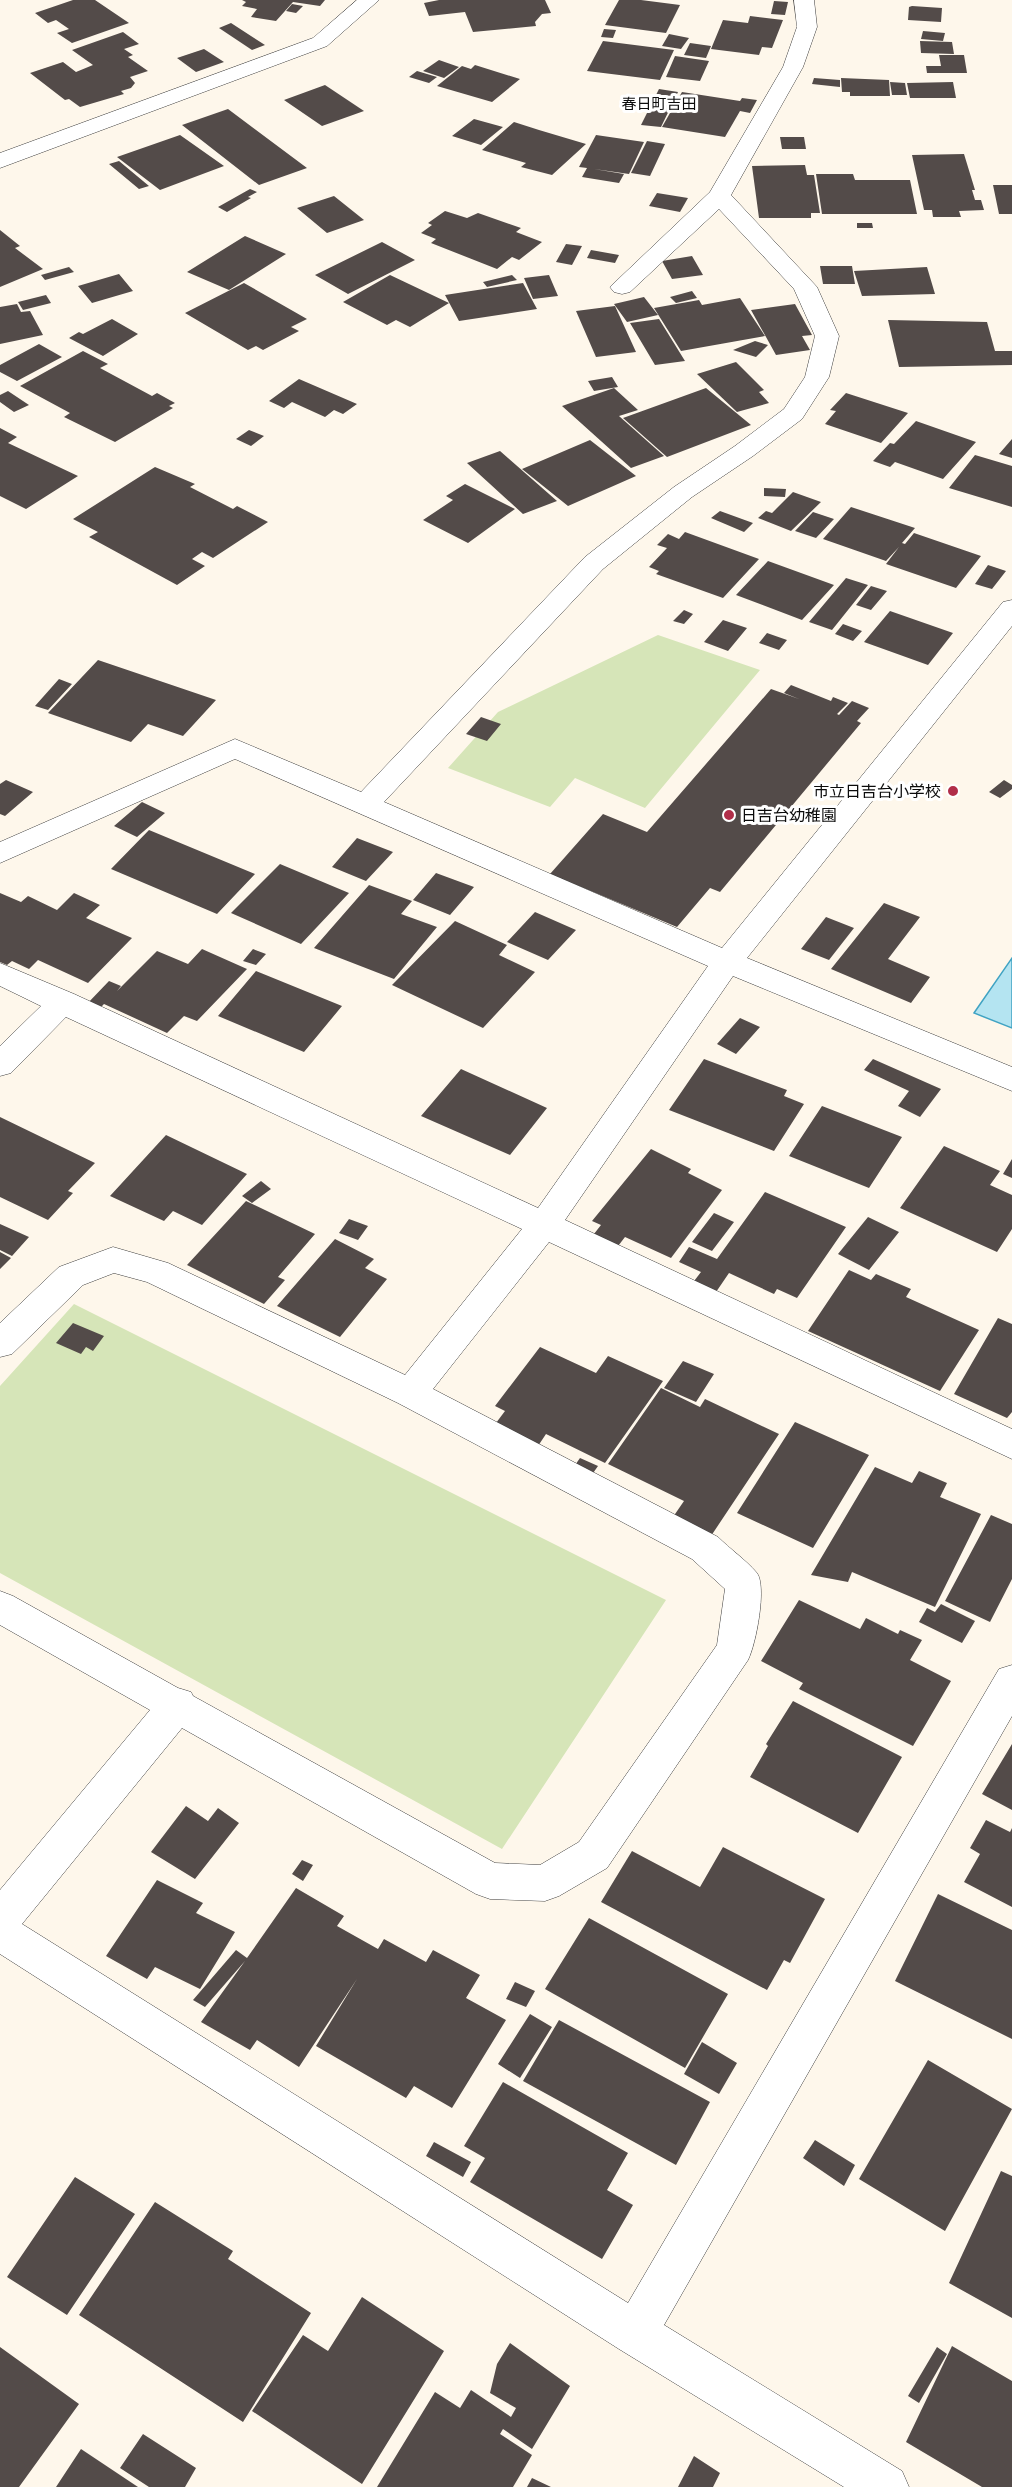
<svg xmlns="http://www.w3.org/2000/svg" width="1012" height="2487" font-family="'Playfair Display','Noto Sans JP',serif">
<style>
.green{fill:#d6e5b8}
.water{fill:#b4e4f1;stroke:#40a3c3;stroke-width:1.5}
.building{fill:#534b49}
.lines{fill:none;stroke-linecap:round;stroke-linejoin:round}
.minor-casing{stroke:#3e3e3e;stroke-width:1}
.minor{fill:#fff;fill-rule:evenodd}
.poi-dot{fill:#b12e49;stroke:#fff;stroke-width:2}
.labels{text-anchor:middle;stroke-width:6;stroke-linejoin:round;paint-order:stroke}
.far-neighbourhood-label{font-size:15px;fill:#0b0b0b;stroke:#fff}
.poi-label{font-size:16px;fill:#0b0b0b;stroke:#fff;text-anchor:end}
</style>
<rect width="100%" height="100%" fill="#fef7eb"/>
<!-- green -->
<path class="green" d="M658 635 760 670 645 808 575 778 550 807 448 768 498 712Z
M74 1304 666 1600 502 1849 0 1573V1386Z"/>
<!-- water -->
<path class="water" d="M1012 958V1028L974 1013Z"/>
<!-- building -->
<path class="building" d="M73 0H95L129 23 72 43 57 33 69 29 56 20 48 23 35 13Z
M242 0H325L320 6 293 2 276 21 251 17 257 9 242 6 246 2Z
M439 0H545L551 13 542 14 535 22 536 26 473 32 465 12 429 16 424 3Z
M619 0H641L680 5 666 33 605 25Z
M774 1 788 2 785 15 771 14Z
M292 4 303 6 296 13 286 11Z
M912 6 942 8 941 22 908 20 909 7Z
M750 16 783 20 772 48 762 47 759 55 711 49 723 20 748 23Z
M231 23 265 45 252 50 219 28Z
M604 29 616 30 613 38 601 37Z
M923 31 945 33 943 41 921 39Z
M123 32 139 44 124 49 133 55 128 57 148 71 130 77 135 83 131 88 121 91 124 94 80 107 69 99 65 100 30 73 63 62 76 72 93 65 72 50Z
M669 34 689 38 681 49 662 46Z
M603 41 674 50 660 80 587 71Z
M920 41 952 42 954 54 921 53Z
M690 43 711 46 706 58 684 55Z
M204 49 224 62 196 72 177 58Z
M939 55H964L967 73H927L926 66H941Z
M675 56 709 61 700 81 666 77Z
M439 60 459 67 444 78 423 71Z
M475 65 520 79 492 102 437 86 462 66 471 69Z
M417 71 437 77 429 83 409 77Z
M814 78 840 80V87L812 84Z
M841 78 889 80 890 96H850V92H842Z
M890 82 905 83 907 95H892Z
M953 82 956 98H910L907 83Z
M325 85 364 111 322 126 284 100Z
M659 89 678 92 661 127 641 125Z
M682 92 740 101 742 98 757 100 750 113 740 111 725 137 662 127Z
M228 109 307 168 259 185 182 125Z
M474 119 503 127 481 145 452 136Z
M514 122 539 130 586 144 552 175 521 167 526 163 482 150Z
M180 135 224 166 160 190 117 157Z
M596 135 644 142 629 174 594 169 624 174 619 183 582 177 587 168 579 167Z
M780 137H804L806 149H782Z
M647 141 665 144 650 176 631 173Z
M964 154 975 190H972L975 200H981L984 210 959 211 961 217H933L932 210H924L912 155Z
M119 161 149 186 139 189 109 164Z
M805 165 807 175H814L820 213H811V218H759L752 166Z
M816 174H853L855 180H910L917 214H822Z
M993 185H1012V214H999Z
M250 189 257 192 248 197 251 198 227 212 218 207Z
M657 193 688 198 680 212 649 206Z
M334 196 364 220 327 233 297 208Z
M445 211 467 218 478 213 521 228 516 232 542 242 519 260 512 257 497 269 431 243 436 239 421 233 432 225 428 223Z
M857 223H872L873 228H857Z
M0 230 20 246 15 248 43 269 0 287Z
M245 236 286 254 229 290 187 272Z
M382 242 415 260 348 294 315 275Z
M566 244 582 246 572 265 556 262Z
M591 250 619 255 615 263 587 258Z
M692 256 703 275 672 279 662 261Z
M820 266H852L855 284H823Z
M69 267 74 272 45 280 41 275Z
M927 267 935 294 862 296 854 271Z
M119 274 133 291 92 303 78 286Z
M390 275 449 303 410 327 396 320 387 325 343 302Z
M512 275 517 280 487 287 483 282Z
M549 275 558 296 533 299 524 278Z
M244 283 307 319 291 327 299 331 263 350 256 346 248 350 185 313Z
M523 283 537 309 459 321 445 295Z
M692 291 697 298 676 303 670 297Z
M46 295 51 303 23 310 18 302Z
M644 297 658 315 627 322 614 304Z
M740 298 765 336 681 351 654 308 699 300 702 305Z
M17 304 21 312 30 311 43 335 0 344V307Z
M795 304 812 335 802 336 810 350 776 355 751 310Z
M615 306 636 352 596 357 576 311Z
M112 319 138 334 103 356 69 338 79 332 83 334Z
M659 319 685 361 655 365 630 323Z
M888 320 987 322 995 351H1012V365L899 367Z
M755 341 768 345 756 357 733 350Z
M39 344 62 357 17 381 0 372V365Z
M83 351 108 364 100 368 152 396 157 393 175 403 169 406 173 408 115 442 64 417 70 413 20 386Z
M736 362 764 390 759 392 769 403 737 412 697 374Z
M612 377 618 387 594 391 588 381Z
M299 379 357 404 343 414 334 410 325 417 292 402 284 408 269 401Z
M614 388 638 410 619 416 664 456 631 468 562 406Z
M706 388 751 425 667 457 623 418Z
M8 391 29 405 14 412 0 402V395Z
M846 393 908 413 881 443 825 424 836 411 830 410Z
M916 421 976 442 943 479 895 462 890 467 873 461 890 443 894 444Z
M0 428 17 437 8 443 78 476 26 509 0 496Z
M249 430 264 436 251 446 236 439Z
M1012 439V458L999 454Z
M590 440 636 476 568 506 522 469Z
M500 451 557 501 523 514 467 463Z
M975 455 1012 466V507L949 488Z
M155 467 195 484 190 487 233 509 237 506 268 522 213 558 202 552 192 559 205 566 177 585 89 537 98 532 73 519Z
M465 484 515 509 468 543 423 520 453 500 446 496Z
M764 488 786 489 785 497 764 496Z
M793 492 821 502 791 531 758 518 766 511 772 513Z
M851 507 915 528 902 543 905 544 914 533 981 556 956 588 886 564 899 547 886 561 823 539Z
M720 511 753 523 744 532 711 518Z
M813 512 834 519 816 538 795 531Z
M685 532 759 559 723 598 656 574 659 571 649 567 667 548 657 545 668 534 679 539Z
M768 561 834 585 802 620 736 595Z
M988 565 1006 571 992 589 975 584Z
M846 578 868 585 832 630 809 622Z
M871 586 887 591 871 610 856 605Z
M684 610 693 614 684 624 673 621Z
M890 611 953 633 928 665 864 642Z
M723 620 747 628 728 651 704 642Z
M843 624 862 631 853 641 835 634Z
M767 633 787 640 779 650 759 643Z
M98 660 216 700 183 736 148 724 131 742 48 713Z
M59 679 72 684 48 710 35 706Z
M791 685 831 701 833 697 848 703 837 714 839 715 852 701 869 708 857 721 861 723 720 892 710 888 677 927 550 874 603 814 647 832 771 689 799 699 784 693Z
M481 717 501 724 487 741 466 734Z
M6 780 33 792 5 816 0 814V784Z
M1004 780 1012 785V789L1000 798 989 792Z
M142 802 165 813 137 837 114 826Z
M149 830 255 874 217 914 111 869Z
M357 838 393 852 366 881 332 867Z
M280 864 349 893 301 944 231 913Z
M436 873 474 887 450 915 413 900Z
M369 885 412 901 401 914 437 927 394 979 314 948Z
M0 893 21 902 28 896 57 910 74 893 100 905 86 918 132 938 88 983 38 960 29 969 12 961 7 965 0 962Z
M884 903 920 917 888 959 930 977 911 1003 831 969Z
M535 912 576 930 548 960 507 942Z
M826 917 854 928 829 960 801 949Z
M455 921 507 945 499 955 535 972 483 1028 392 985Z
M202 949 247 969 197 1021 184 1016 167 1033 104 1004 97 1011 85 1006 109 981 121 986 117 991 157 951 188 964Z
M253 949 266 954 256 965 243 961Z
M256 971 342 1006 304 1052 218 1016Z
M740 1018 760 1027 736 1054 717 1044Z
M704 1059 787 1090 784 1096 804 1104 774 1151 669 1110Z
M873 1059 941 1089 920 1117 898 1106 909 1091 864 1070Z
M461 1069 547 1108 510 1155 421 1116Z
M822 1106 902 1137 869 1188 789 1156Z
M0 1117 95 1163 68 1191 73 1193 48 1220 0 1197Z
M166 1135 247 1174 202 1225 173 1211 164 1221 110 1196Z
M944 1146 1000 1171 990 1185 1012 1195V1229L997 1252 900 1208Z
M651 1149 691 1169 688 1173 722 1190 671 1258 625 1237 615 1250 590 1239 601 1225 592 1221Z
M1012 1159V1178L1003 1174Z
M261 1181 271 1189 252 1203 242 1196Z
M765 1192 846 1227 797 1298 777 1289 774 1294 729 1273 714 1295 691 1285 701 1272 679 1262 689 1247 717 1259Z
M246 1201 315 1234 278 1277 285 1280 264 1304 187 1265Z
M714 1213 734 1222 712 1251 692 1242Z
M868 1217 899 1232 869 1270 838 1254Z
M349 1219 368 1226 358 1240 339 1233Z
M0 1224 29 1237 12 1256 0 1250Z
M335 1239 374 1259 365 1268 387 1279 340 1337 277 1306Z
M0 1252 11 1258 0 1269Z
M849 1270 871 1280 876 1274 911 1289 906 1297 979 1330 940 1391 808 1331Z
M998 1318 1012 1324V1412L1007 1418 954 1394Z
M73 1323 104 1336 93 1351 86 1347 81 1354 56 1343Z
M540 1347 596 1373 608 1356 663 1381 605 1463 546 1434 536 1449 493 1427 505 1411 495 1406Z
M683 1361 714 1374 696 1402 664 1388Z
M661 1388 700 1407 705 1399 779 1434 711 1536 673 1517 684 1501 608 1464Z
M795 1422 869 1455 813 1548 737 1513Z
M580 1458 598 1466 591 1476 573 1468Z
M875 1467 912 1483 919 1471 947 1483 940 1497 981 1514 935 1607 852 1572 848 1582 811 1575Z
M991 1515 1012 1524V1579L990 1622 945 1601Z
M799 1600 860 1629 866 1618 898 1634 900 1630 922 1640 910 1660 951 1681 913 1746 799 1689 803 1683 761 1661Z
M941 1604 975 1621 962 1643 919 1622 927 1608 935 1612Z
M793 1701 902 1757 858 1833 750 1777 768 1746 766 1744Z
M1012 1744V1810L982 1794Z
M186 1806 208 1821 218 1808 239 1823 195 1879 151 1852Z
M986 1820 1010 1832 1012 1828V1907L964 1882 980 1854 970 1848Z
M723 1847 825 1899 790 1963 784 1960 767 1990 601 1902 632 1851 700 1887Z
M302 1860 313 1865 303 1881 292 1874Z
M157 1880 203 1903 196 1913 235 1932 200 1989 155 1967 147 1979 106 1956Z
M296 1888 344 1916 337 1926 378 1949 384 1939 426 1962 433 1950 480 1975 466 1998 506 2020 452 2108 414 2086 406 2098 316 2046 357 1979 299 2067 257 2040 250 2050 201 2022 245 1961 205 2007 193 2000 236 1950 247 1958Z
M938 1894 1012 1930V2039L895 1981Z
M589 1918 728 1994 685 2068 545 1989Z
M515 1982 535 1991 526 2007 506 1999Z
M530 2014 552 2027 520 2078 498 2064Z
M559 2020 710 2102 676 2165 523 2081Z
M702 2042 737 2063 719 2094 684 2074Z
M928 2060 1012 2109 945 2231 859 2179Z
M503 2082 628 2153 607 2190 633 2205 602 2259 470 2182 485 2158 464 2146Z
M815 2140 855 2165 844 2186 803 2158Z
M434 2142 471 2162 463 2177 426 2156Z
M1001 2171 1012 2176V2318L949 2283Z
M75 2177 135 2214 67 2315 7 2277Z
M155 2202 233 2251 228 2259 311 2313 243 2422 79 2315Z
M362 2297 444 2351 362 2484 252 2411 303 2335 328 2351Z
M510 2343 570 2386 532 2449 503 2429 500 2434 532 2455 513 2487H377L435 2392 460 2408 471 2390 511 2417 516 2408 490 2393 497 2364Z
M952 2346 1012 2381V2487H982L906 2442Z
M0 2347 79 2404 19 2487H0Z
M937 2347 947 2354 919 2403 908 2396Z
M143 2434 196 2468 185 2487H149L120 2468Z
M81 2449 138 2487H56Z
M694 2456 720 2473 713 2487H678Z
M532 2478 551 2487H527Z"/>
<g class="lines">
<defs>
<path id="minor" d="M357 0H379L327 46 0 168V153L313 38Z
M794 0H814L817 27 803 67 731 195 817 287 839 336 829 377 802 419 753 456 692 497 603 569 384 802 722 948 1003 602 1012 600V626L747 958 1012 1067V1091L733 976 565 1220 1012 1429V1459L549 1242 433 1389 718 1537C730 1549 746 1560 757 1573 767 1587 756 1644 748 1660L607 1868 559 1896 545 1901 490 1899 476 1894 182 1728 22 1924 628 2303 999 1669 1012 1665V1716L664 2325 902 2471 909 2487H844L619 2349 0 1954V1890L150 1710 0 1625V1591L13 1596 178 1688 191 1692 193 1696 495 1863 540 1865 579 1842 717 1645 725 1589 692 1559 398 1403 147 1282 114 1273 83 1285 12 1354 0 1357V1323L59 1267 113 1247 168 1263 405 1375 522 1229 66 1017 11 1073 0 1076V1046L41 1006 0 986V963L74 994 538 1208 708 966 235 759 0 863V842L235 739 361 792 585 557 674 487 735 446 784 409 805 377 815 336 794 289 719 209 630 292 622 294 614 292 610 287 710 192 783 67 797 27Z"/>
</defs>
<!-- minor casing -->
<use href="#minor" class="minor-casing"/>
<!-- minor -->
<use href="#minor" class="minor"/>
</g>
<!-- markers -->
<g class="poi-dot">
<circle cx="953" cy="791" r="6"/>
<circle cx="729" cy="815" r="6"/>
</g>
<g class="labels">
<!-- far-neighbourhood labels -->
<g class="far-neighbourhood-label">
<text x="659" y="109">春日町吉田</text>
</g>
<!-- poi labels -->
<g class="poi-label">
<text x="941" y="797">市立日吉台小学校</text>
<text x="741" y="821" text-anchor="start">日吉台幼稚園</text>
</g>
</g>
</svg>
